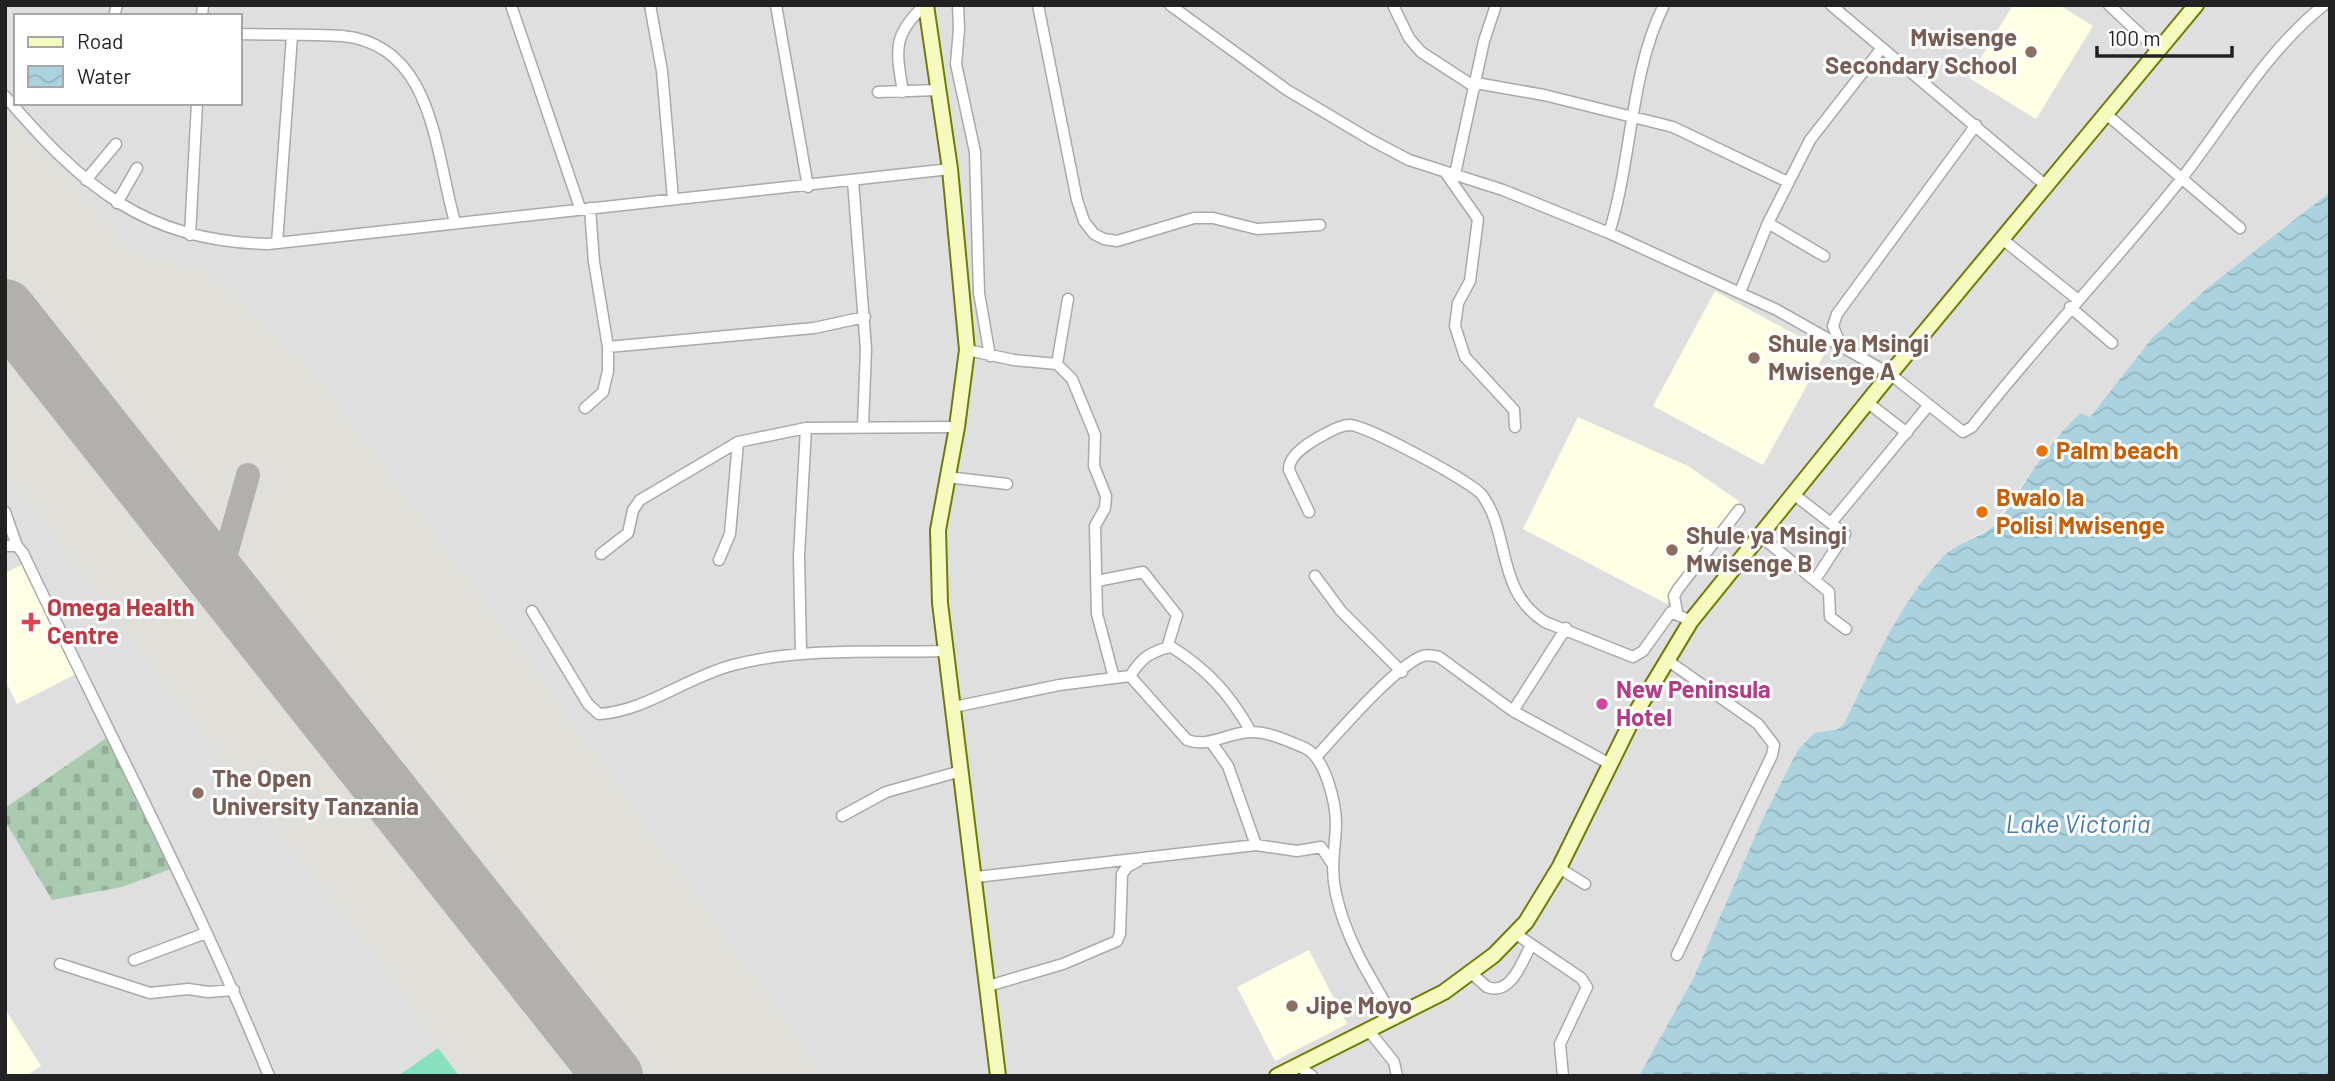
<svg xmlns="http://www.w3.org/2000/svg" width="2335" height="1081" font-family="Barlow,sans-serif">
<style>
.residential{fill:#e0dfdf;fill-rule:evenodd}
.education{fill:#ffffe5}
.airport{fill:#e1dfda}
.cemetery{fill:url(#cemetery-stones)}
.pitch{fill:#88e0be}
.water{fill:url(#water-waves)}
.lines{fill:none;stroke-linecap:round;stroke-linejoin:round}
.taxiway{stroke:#b1b0ac;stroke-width:24}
.runway{stroke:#b1b0ac;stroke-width:60}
.street-casing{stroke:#a9a9a9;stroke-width:13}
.secondary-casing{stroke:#707d05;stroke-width:18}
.street{stroke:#fff;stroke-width:10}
.secondary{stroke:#f7fabf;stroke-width:14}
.education-dot{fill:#8d6e63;stroke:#fff;stroke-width:2.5}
.food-dot{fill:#e8710a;stroke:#fff;stroke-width:2.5}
.health-dot{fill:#e0444e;stroke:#fff;stroke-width:2.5}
.hotel-dot{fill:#d1479c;stroke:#fff;stroke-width:2.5}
.labels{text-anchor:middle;stroke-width:6;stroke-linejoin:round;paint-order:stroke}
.education-label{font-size:24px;font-weight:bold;fill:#785e54;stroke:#fff;text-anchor:start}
.food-label{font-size:24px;font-weight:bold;fill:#c56008;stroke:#fff;text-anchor:start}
.health-label{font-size:24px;font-weight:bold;fill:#be3a42;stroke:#fff;text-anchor:start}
.hotel-label{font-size:24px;font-weight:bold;fill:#b23c85;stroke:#fff;text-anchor:start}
.water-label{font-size:26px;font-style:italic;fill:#4a7aab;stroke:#fff}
</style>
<defs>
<pattern id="cemetery-stones" width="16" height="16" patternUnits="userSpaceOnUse" patternTransform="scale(1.75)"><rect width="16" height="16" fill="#aacbaf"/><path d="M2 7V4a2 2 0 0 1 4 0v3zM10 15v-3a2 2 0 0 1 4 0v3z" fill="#92ae96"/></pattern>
<pattern id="water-waves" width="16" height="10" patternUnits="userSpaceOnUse" patternTransform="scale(1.75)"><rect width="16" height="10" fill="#aad3df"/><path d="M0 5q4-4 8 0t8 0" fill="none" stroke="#92b5bf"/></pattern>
</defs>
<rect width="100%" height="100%" fill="#f2efe9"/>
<!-- residential -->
<path class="residential" d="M5 5H2330V192L2206 289 2152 338 2090 417 2081 413 2055 438 1993 526 1949 551 1934 568 1887 639 1844 724 1838 729 1814 733 1798 751 1763 818 1693 979 1639 1076H5ZM16 16H240V103H16Z"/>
<!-- education -->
<path class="education" d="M2013 5H2059L2093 26 2036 119 1969 78Z
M1715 291 1826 351 1763 465 1653 406Z
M1578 417 1688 466 1740 502 1667 604 1523 529Z
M27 562 82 671 17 704 5 680V573Z
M1309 950 1347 1024 1275 1061 1237 987Z
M5 1009 41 1066 26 1076H5Z"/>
<!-- airport -->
<path class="airport" d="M5 110 137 253 206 271 309 365 534 667 826 1076H459L367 947 248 796 5 474Z"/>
<!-- cemetery -->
<path class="cemetery" d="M115 732 179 866 122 887 52 900 5 821V808Z"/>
<!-- pitch -->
<path class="pitch" d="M438 1048 459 1076H398Z"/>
<!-- water -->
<path class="water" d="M2330 192V1076H1639L1693 979 1763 818 1798 750 1814 733 1838 729 1844 724C1872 667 1898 605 1942 558 1958 540 1986 538 2000 519 2027 482 2046 443 2081 413L2090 417 2152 338 2206 289Z"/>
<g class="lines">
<!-- taxiway -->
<path class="taxiway" d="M219 579 248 475"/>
<!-- runway -->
<path class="runway" d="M5 309 613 1076"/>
<defs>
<path id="street" d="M511 5 580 208
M650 5 662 71 673 199
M776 5 808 187
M958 5 959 29 956 64 975 152 979 293 990 356
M1038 5 1077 200 1084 221 1094 234 1104 239 1117 241 1194 218H1213L1257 229 1320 225
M1170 5 1287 90 1371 140 1409 160 1503 190 1609 233 1777 310 1890 374 1963 432 1972 427C2039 341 2115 263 2182 178 2229 118 2264 53 2324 5
M1393 5 1409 38 1421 52 1475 87
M1831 5 2045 185
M2109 5 2157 50
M114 16 117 5
M202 16 203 5
M240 34C273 35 308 34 342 36 434 44 435 153 455 222
M1476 83 1544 95 1673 127 1788 182
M878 92 939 90
M903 92C896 50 892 35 925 5
M5 96C82 186 144 241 268 244L950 169
M2105 113 2240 228
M1445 172 1478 219 1470 281 1458 303 1455 326 1465 357 1514 410 1515 427
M1455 174 1484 41 1496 5
M86 180 116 144
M853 181 866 349 863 426
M117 203 137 168
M1768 223 1824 256
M1609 233C1632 161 1630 72 1664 5
M190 235 197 103
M2001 238 2077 299
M277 243 292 36
M1740 292 1768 223 1810 140 1881 49
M2070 307 2112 343
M1840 344 1833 326 1837 314 1976 125
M608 347 814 328 865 317
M967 350 1014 360 1057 364 1072 379 1095 435 1094 466 1106 496 1105 508 1095 526 1097 614 1114 678
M1057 364 1068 299
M1867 402 1907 433
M585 408 603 392 608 371V347L594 262 590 208
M947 477 1007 484
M1792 493 1845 534 1815 580
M5 512 17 546
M1309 512 1289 470C1288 454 1312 441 1325 434 1332 430 1341 425 1350 425 1366 425 1472 482 1482 495 1511 534 1495 590 1545 622L1633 657 1643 651 1671 612 1691 621
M1831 523 1928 406
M1759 535 1829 592 1830 617 1846 629
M5 546H17L23 553C105 727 196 897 269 1076
M601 554 628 533 633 510 640 500 738 442 806 428 957 427
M719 560 730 534 738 442
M1315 576 1341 611 1402 672
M1097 581 1143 572 1177 615 1167 648
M532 611 588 704 599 714C646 711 687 677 733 665 802 647 874 653 945 651
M1677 612 1674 596 1678 589 1739 510
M801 653 799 556 806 428
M1667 660 1758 724 1774 745 1772 755 1677 955
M1130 676 1187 740C1209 748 1227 733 1249 732 1268 731 1288 741 1305 748 1326 758 1336 804 1336 825 1335 850 1330 869 1336 894 1346 940 1371 979 1395 1019
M954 707 1059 685 1130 676C1144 655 1149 654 1170 646 1207 669 1230 694 1251 732
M1513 711 1566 628
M1211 742 1228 766 1256 845
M1316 757C1337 734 1396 665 1423 656 1428 654 1434 656 1439 657L1513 711 1608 763
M842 816 886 792 961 771
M1559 868 1585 884
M976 877 1256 845 1297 851 1321 847 1331 862
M1516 934 1581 978 1587 987 1560 1044 1563 1076
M134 960 206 933
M60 964 150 993 188 989 208 992 234 990
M1471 973 1487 987C1511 996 1522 962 1531 945
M988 986 1063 964 1117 941 1120 934 1122 874 1127 867 1138 861
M1369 1031 1394 1062 1397 1076
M1299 1066 1312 1076"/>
<path id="secondary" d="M926 5 950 169 967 350 957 427 938 530 940 603 998 1076
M1277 1076 1444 992 1494 955 1526 922 1559 868 1635 714 1691 621 1890 374 2196 5"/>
</defs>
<!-- street casing -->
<use href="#street" class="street-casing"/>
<!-- secondary casing -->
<use href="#secondary" class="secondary-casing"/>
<!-- street -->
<use href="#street" class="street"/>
<!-- secondary -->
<use href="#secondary" class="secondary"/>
</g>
<!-- markers -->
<g class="education-dot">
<circle cx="2031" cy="52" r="7"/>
<circle cx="1754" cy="358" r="7"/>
<circle cx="1672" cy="550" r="7"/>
<circle cx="198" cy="793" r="7"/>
<circle cx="1292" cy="1006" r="7"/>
</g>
<g class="food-dot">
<circle cx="2042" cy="451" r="7"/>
<circle cx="1982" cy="512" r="7"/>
</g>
<path class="health-dot" d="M27.5 611.5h7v7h7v7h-7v7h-7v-7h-7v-7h7z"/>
<circle class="hotel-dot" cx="1602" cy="704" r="7"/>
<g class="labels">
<!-- education labels -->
<g class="education-label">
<text x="2017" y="46" text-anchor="end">Mwisenge<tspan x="2017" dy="28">Secondary School</tspan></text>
<text x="1768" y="352">Shule ya Msingi<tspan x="1768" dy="28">Mwisenge A</tspan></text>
<text x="1686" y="544">Shule ya Msingi<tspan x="1686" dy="28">Mwisenge B</tspan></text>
<text x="212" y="787">The Open<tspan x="212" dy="28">University Tanzania</tspan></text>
<text x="1306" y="1014">Jipe Moyo</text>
</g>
<!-- food labels -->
<g class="food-label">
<text x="2056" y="459">Palm beach</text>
<text x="1996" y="506">Bwalo la<tspan x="1996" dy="28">Polisi Mwisenge</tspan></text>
</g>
<!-- health labels -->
<g class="health-label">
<text x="47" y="616">Omega Health<tspan x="47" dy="28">Centre</tspan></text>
</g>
<!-- hotel labels -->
<g class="hotel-label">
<text x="1616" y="698">New Peninsula<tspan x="1616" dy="28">Hotel</tspan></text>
</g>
<!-- water labels -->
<g class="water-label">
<text x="2078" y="833">Lake Victoria</text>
</g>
</g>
<!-- border -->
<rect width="2335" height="1081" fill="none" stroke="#222222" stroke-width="14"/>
<!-- legend -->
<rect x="14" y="14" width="228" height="91" fill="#ffffff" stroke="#a7a7a7" stroke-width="2"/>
<rect x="28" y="37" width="35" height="10" fill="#f7fabf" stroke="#a7a7a7" stroke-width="2"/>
<text x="77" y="49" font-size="21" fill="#222222">Road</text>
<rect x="28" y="66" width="35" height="21" fill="url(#water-waves)" stroke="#a7a7a7" stroke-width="2"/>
<text x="77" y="84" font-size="21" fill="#222222">Water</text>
<!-- scale -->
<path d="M2097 46v10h135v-10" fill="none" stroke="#222222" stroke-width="3.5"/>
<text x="2108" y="46" font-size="21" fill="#222222" stroke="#ffffff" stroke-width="5" paint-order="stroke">100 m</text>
</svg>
